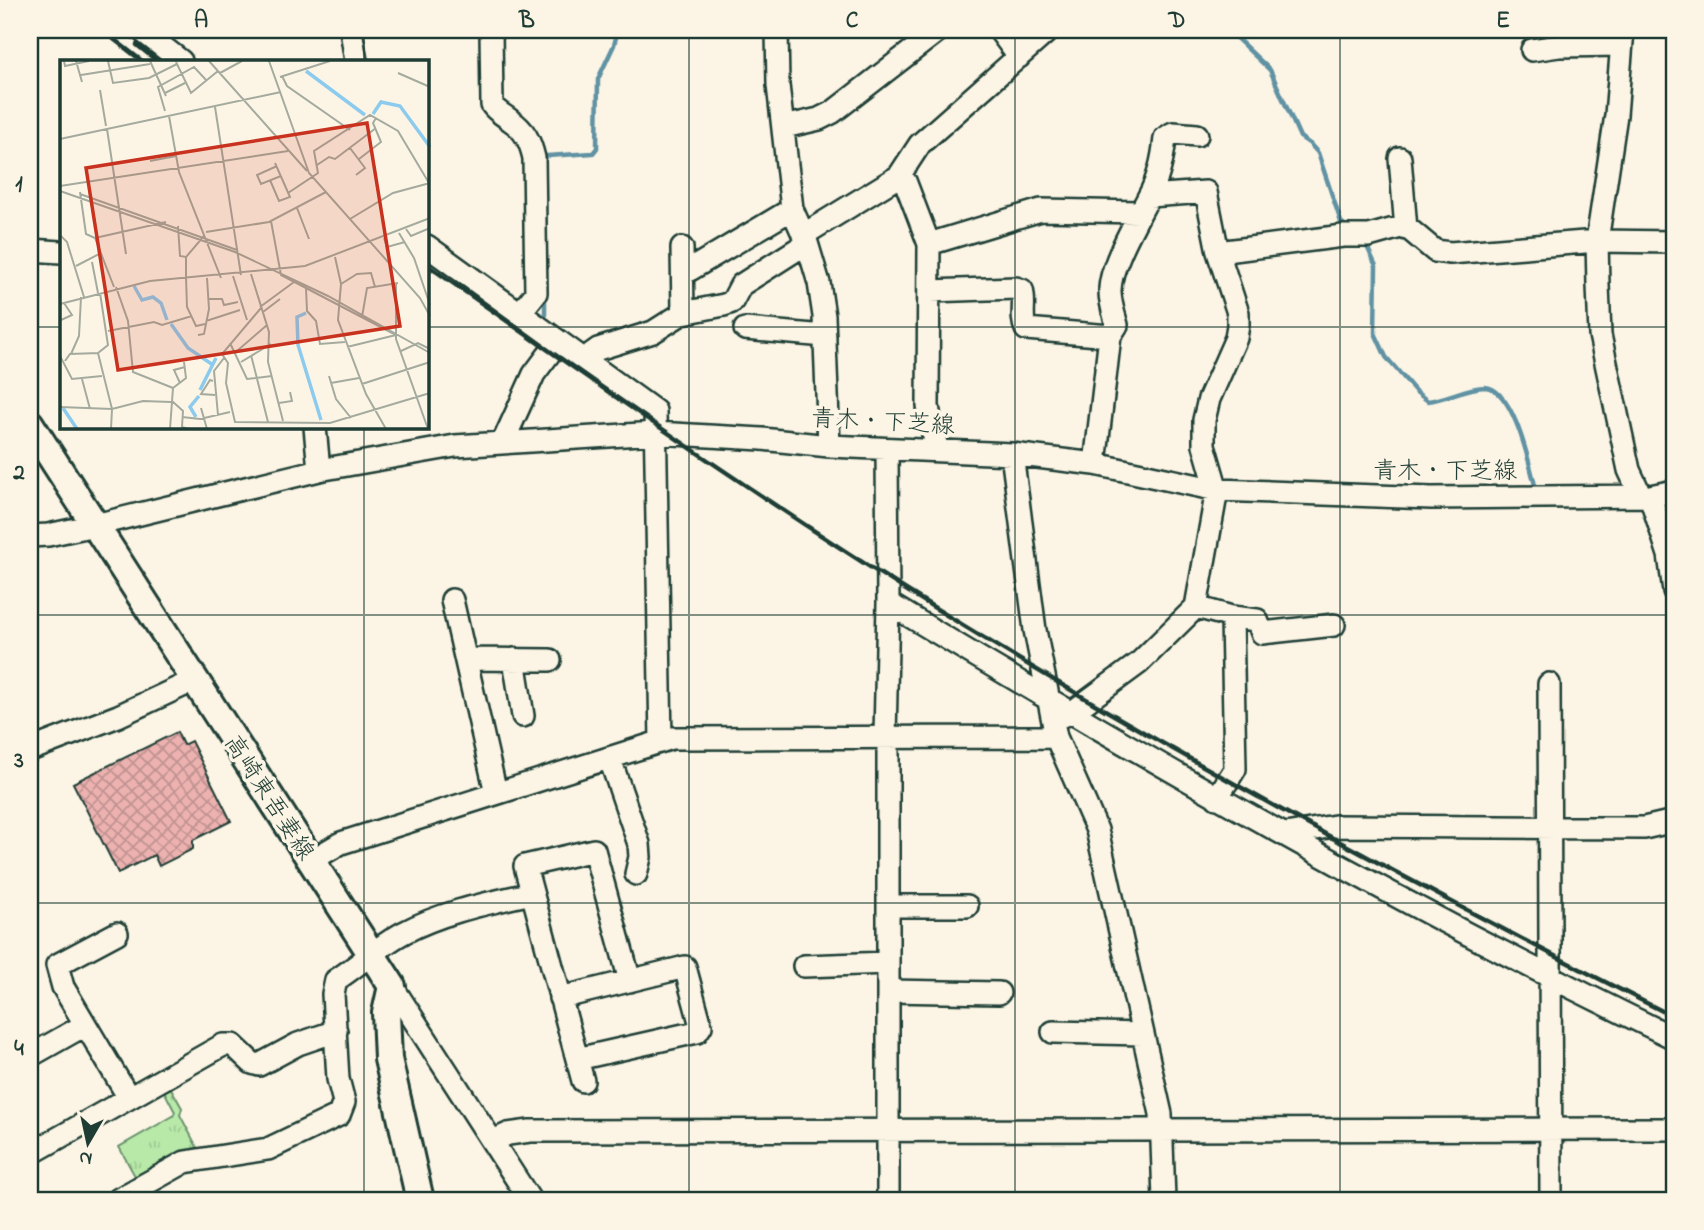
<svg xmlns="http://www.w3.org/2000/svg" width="1704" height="1230" font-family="'Indie Flower','Klee One',sans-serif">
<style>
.grass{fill:url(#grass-tufts);stroke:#6c936e;stroke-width:2}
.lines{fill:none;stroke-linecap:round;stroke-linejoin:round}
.stream{stroke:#6192a4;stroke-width:4.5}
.building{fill:url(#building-cross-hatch);stroke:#1f3d34;stroke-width:2}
.minor-casing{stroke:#1f3d34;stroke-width:26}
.major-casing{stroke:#1f3d34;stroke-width:32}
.minor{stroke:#fcf5e5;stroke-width:21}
.major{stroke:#fcf5e5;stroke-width:26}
.rail{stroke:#1f3d34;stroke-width:4.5}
.grid{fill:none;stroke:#1f3d34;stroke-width:2;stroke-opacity:0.55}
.labels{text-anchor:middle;stroke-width:7;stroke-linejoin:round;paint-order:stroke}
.street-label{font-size:24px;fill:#1f3d34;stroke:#fcf5e5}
.inset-river{fill:none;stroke:#8dcbee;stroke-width:3.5}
.inset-road{fill:none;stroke:#a4ab9e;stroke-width:2}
.view{fill:#c8321e;fill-opacity:0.15;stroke:#c8321e;stroke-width:3.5}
.inset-edge{fill:none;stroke:#1f3d34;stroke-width:3.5}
.neatline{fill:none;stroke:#1f3d34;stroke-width:2.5}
.grid-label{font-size:23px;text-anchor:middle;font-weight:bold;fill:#1f3d34}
</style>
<defs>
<pattern id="grass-tufts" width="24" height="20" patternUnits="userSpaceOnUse" patternTransform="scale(1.75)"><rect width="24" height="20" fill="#b8e9a9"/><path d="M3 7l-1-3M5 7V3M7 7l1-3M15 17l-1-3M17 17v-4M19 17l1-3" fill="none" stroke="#9ec992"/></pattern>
<pattern id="building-cross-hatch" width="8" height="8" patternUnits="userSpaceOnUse" patternTransform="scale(1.75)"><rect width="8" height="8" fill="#edb2b0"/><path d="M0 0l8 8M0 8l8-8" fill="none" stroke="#bf9290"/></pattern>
</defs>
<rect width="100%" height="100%" fill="#fcf5e5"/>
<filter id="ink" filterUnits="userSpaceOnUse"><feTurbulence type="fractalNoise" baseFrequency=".0143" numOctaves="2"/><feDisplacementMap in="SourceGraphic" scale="14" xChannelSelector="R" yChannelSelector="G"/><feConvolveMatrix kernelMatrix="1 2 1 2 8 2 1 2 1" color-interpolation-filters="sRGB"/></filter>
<g filter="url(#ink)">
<!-- grass -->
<path class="grass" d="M168 1083 182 1108 180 1115 198 1149 185 1151 136 1178 119 1147 173 1116 175 1112 162 1087Z"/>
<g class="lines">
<!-- stream -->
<path class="stream" d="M1228 30 1270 70 1300 137 1310 144 1318 153 1341 222 1348 228
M543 162 547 156 593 153 597 148 598 79 614 45 618 30
M1365 242 1376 266 1375 333 1386 357 1416 392 1428 401C1446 399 1468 387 1485 387 1514 388 1530 467 1536 489
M545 293V317"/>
</g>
<!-- building -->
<path class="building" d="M177 732 183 745 191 741 231 821 193 840V849L159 866 154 855 118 873 73 783Z"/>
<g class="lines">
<defs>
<path id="minor" d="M141 30 181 61
M351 30 356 61
M491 30 492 105C497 112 504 115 510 120 525 130 530 141 534 158L536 293 520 313
M777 30 778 85 792 209 807 243 819 283 824 316 829 446
M999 30 1019 57
M1623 30 1616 115 1597 241 1598 285 1600 335 1629 470 1641 496
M1532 50 1559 46 1621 45
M784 127 819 119 833 112 939 30
M1400 158 1406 229
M899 176 905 181 929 244 928 406 932 430 938 450
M803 235 899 176 920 144 1049 30
M929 244 1041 210 1139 212
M427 246 655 411 661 741
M682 248 683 313
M30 250 61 252
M1218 252 1343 236H1369L1401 227 1410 230 1435 251 1450 253 1597 241 1674 242
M683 274 792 209
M930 291 1016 288 1022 290C1026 303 1020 317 1026 329L1110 336
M745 329 825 336
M584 359 598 349 653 332 683 313 724 305 732 302 741 285 807 243
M315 427 319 470
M503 442 534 374 558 342
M887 449 888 603 885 736 888 745V1200
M1012 454 1035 630 1056 737 1097 830 1161 1114 1164 1200
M1095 464 1110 336 1117 325C1114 314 1110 303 1110 292 1109 266 1137 220 1149 196 1159 178 1163 158 1165 138L1173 133 1197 135
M1650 496 1669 555 1674 591
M30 536 48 535 95 525 319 470 455 446 656 433 762 439 829 446 1012 454 1095 464 1217 490 1431 498 1650 496 1674 491
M452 600 496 793
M888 603C1144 758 1404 908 1674 1038
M1196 607 1232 617 1235 769 1217 798
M1232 617 1257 620 1262 633 1334 625
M466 659 550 660
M514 659 523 716
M1549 684 1551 1200
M1059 717 1071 713 1139 663 1196 607 1217 490 1204 445V420L1209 399 1236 338 1238 325V313L1218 252 1206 192 1149 196
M30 750 118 716 195 680
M610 759 639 844 640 857 636 874
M1285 834 1335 826 1644 828 1674 821
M312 860 341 843 672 738 1056 737
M888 906H967
M117 933 57 965 63 987 129 1098
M804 966 888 963
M392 986 530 1200
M888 991 999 993
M560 998 685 967 701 1026 697 1032 577 1059
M1053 1032 1143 1034
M30 1056 85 1025
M583 1081 525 866 594 850 630 981
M493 1141 508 1134 530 1131 1674 1129
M30 1154 223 1045H233L252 1063 259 1065 298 1044 336 1031
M117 1200 185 1162 268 1149 339 1115 344 1102 338 1079 333 994 336 980C359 965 379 946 403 933 442 912 488 903 532 893"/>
<path id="major" d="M30 424 392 986 386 1013 388 1059 420 1200"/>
</defs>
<!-- minor casing -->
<use href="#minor" class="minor-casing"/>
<!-- major casing -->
<use href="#major" class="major-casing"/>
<!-- minor -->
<use href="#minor" class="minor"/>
<!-- major -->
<use href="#major" class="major"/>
<!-- rail -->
<path class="rail" d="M102 30 142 61
M137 45 157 61
M427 265C585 376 743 487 906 590 1154 745 1413 885 1674 1017"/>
</g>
</g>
<!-- grid -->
<path class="grid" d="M364 30V61M689 30V1200M1015 30V1200M1340 30V1200M30 327H61M427 327H1674M364 427V1200M30 615H1674M30 903H1674"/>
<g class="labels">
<!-- street labels -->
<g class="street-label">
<text transform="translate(883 421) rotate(3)" y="8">青木・下芝線</text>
<text x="1445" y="478">青木・下芝線</text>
<text transform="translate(270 797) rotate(57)" y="8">高崎東吾妻線</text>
</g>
</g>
<!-- overview -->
<g transform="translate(60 60)">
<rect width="369" height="369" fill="#fcf5e5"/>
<path class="inset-river" d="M246 11 305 55M313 54 321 42 340 46 370 87M74 226 82 240 93 237 101 243 107 260M246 253 237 257 238 285 261 360M111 264 128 288 153 305M140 330 156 298M3 348 17 369M136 357 130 347 139 336"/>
<path class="inset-road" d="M4 1 5 6 29 1M16 1 22 22M48 1 53 23 89 18 117 4M90 1 106 36M149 1 247 111M209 1 249 113 360 238 370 256M116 2 131 33 158 11M160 13 182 1M338 13 370 27M21 15 90 4M222 16 227 26 290 70M220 17 270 1M40 30 46 66M105 33 125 23M155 47 181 215M105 51 98 27 134 7 147 21M109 56 119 112 161 218M47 69 66 194M0 79 221 32M290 88 305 108 296 115M299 99 321 82 313 63 316 58M90 101 116 96M257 105 269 97 275 99 316 68M217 106 197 115 201 124 221 116M210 120 219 141 230 137 215 103M0 126 228 91M0 131 175 192 268 236 370 293M20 132 26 174 35 178 54 227M228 133 258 113 254 91 310 55 338 71 369 123M20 134 177 190M237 148 249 179M290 159 333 133 370 123M211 161 221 215 336 275M118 166 120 196 126 197M346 169 351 176 370 168M146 172 209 162 266 132M339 173 354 198 370 245M1 176 7 182 24 237M144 176 126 197V217L127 247 136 266 145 264M35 178 106 162M324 178 327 187 345 182M275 197 281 224 278 260 306 334 326 369M32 202 38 233M16 206 41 193M191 214 209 272 208 302 223 361M173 216 187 260M281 224 297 214 311 213 315 227M336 224V279L368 369M56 227 68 261 73 312 113 328 110 369M246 228 247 251 256 261 260 284 285 282M148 239H162L164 245 178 242M0 244 90 221 245 206 370 158M200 247 234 222M201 248 162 294 168 303 166 323 175 362 270 363 370 333M203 252 220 239M302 257 307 228 338 223M1 260 12 255 4 243M146 261 180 250M48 271 94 262 102 265 132 256M138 275 144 274 149 249 147 218M170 283 187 319 212 316M287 287 336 275M177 291 207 265M341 291 358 283 370 289M38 293 52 349 51 369M11 294 19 276 21 237M191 295 208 362M0 296 12 319 42 316M5 301 10 294 38 293 48 285 40 233M181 302 211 284M269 316 276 339 291 358M22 319 30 349M153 321 150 320 141 334 155 335M120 323 114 310 125 307M271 323 299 318M302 324 370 302M113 328 126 318 124 302M112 341 123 351 122 367 129 369M219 343 232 341 230 332M0 347 52 349 83 341 111 342M141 348 147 369M158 355 154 311 164 298M122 357 140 359 170 352"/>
<path class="view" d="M307 63 340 266 58 310 26 108Z"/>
<rect width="369" height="369" class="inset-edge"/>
</g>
<!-- margin -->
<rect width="1704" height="1230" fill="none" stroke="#fcf5e5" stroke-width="77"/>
<!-- north arrow -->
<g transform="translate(88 1143) rotate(189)" stroke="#fcf5e5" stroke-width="5" paint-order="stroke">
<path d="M0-5L12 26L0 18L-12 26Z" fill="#1f3d34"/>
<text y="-10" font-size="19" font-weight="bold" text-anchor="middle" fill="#1f3d34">N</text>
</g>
<rect x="38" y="38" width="1628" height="1154" class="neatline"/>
<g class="grid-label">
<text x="201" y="27">A</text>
<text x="527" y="27">B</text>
<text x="852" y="27">C</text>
<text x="1177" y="27">D</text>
<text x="1503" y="27">E</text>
<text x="19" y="191">1</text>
<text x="19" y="479">2</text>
<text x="19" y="767">3</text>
<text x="19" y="1055">4</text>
</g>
</svg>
